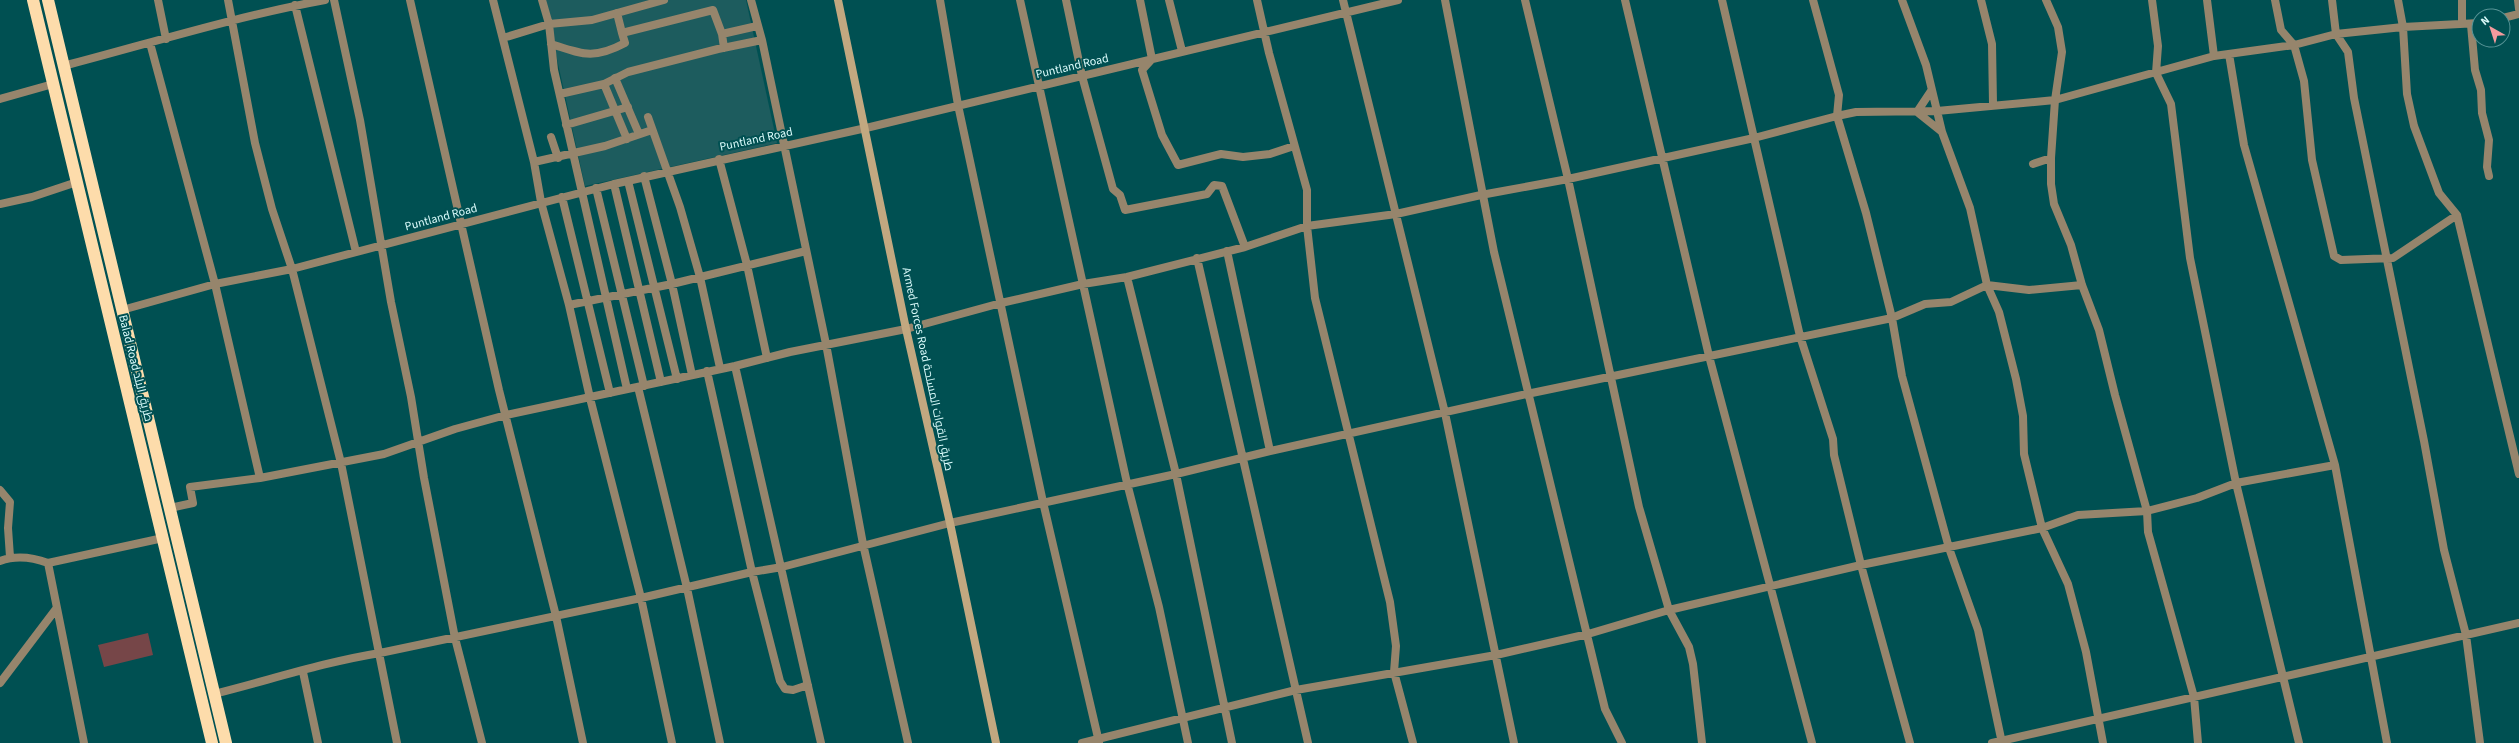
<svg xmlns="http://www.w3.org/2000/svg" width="2519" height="743" font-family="'Source Sans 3',Cairo,sans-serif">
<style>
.built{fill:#1d5c5e}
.green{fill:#764648}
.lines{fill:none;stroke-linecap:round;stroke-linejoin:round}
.street{stroke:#96856c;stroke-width:8}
.secondary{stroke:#c2a880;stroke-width:8}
.highway{stroke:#fddcab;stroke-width:12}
.labels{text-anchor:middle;stroke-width:4;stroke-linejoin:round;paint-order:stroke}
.street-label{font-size:12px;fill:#dafbfb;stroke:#005052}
</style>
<rect width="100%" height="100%" fill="#005052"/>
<!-- built -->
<path class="built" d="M544 0H746L777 143 585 186Z"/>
<!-- green -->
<path class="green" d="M148 633 153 655 104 667 98 645Z"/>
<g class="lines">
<!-- street -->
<path class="street" d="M158 0 166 39
M228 0 255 143 272 209 292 269 341 463 397 743
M334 0 360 120 391 302 411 397 424 478 455 638 482 743
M410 0 499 390 556 616 583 743
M493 0 534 162 541 202 569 305 590 398 641 598 672 743
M542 0 549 24 554 70 627 389
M751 0 762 40 826 344 863 544 908 743
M940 0 958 105 1043 502 1099 742
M1020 0 1127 483 1159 607 1188 743
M1066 0 1082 76 1113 189 1120 195 1125 210 1207 194 1214 185 1222 186 1245 247
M1140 0 1152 59 1142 70 1162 135 1178 165 1221 154 1243 157 1270 154 1294 146
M1169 0 1182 51
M1257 0 1269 53 1307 190V226L1315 298 1390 602 1396 646 1394 672 1413 743
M1343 0 1445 413 1514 743
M1445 0 1494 252 1605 709 1622 743
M1525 0 1568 179 1639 507 1669 610 1689 647 1693 664 1702 743
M1625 0 1709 356 1812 743
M1722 0 1800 336 1833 439 1834 455 1861 565 1910 743
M1813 0 1839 95 1837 116 1866 213 1892 318 1902 376 1949 548 1978 630 2002 743
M1902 0 1926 65 1942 132 1970 208 1987 285 1999 312 2016 379 2023 416 2024 454 2042 528 2068 584 2086 652 2103 743
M1981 0 1992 44 1993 104
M2152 0 2158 46 2156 73 2171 104 2190 258 2236 483 2299 743
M2207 0 2214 56
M2275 0 2281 30 2294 45 2304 81 2312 160 2334 256 2341 260 2393 258 2457 215
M2332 0 2336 34 2348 52 2354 98 2424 441 2444 550 2466 635 2480 743
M2398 0 2403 27 2407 94 2414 126 2439 193 2457 215 2519 474
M2462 0V24
M2518 0 2519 9
M295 5 356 252
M617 13 622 33
M2503 18 2519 14
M2471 25 2475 70 2481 90 2482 113 2489 140 2487 167 2489 176
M722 34 757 26
M503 38 549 24 592 20 664 0
M150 43 215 284 260 478
M551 44C582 54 593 60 625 43L622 33 713 10 722 34 724 48
M2229 54 2244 145 2335 465 2387 743
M63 66C151 43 237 16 325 0
M615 78 639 134
M604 84 627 139
M1931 91 1917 112 1942 132
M560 94 604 84 628 72 718 49 762 40
M0 99 53 84
M648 117 680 207 700 277 720 368
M566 125 628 107
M551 137 558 158
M2051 158V184L2054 204 2071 245 2082 285 2099 330 2115 395 2147 511 2148 532 2194 697 2198 743
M719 159 747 265 767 358
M534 162 605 146 652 130
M2033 164 2051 158 2055 100 2062 52 2058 27 2046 0
M644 176 672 284 692 375
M628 181 677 379
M614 184 661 382
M596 188 644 386
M562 197 610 393
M0 204 32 197 77 182
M1227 251 1270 451
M1197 258 1308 743
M1127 277 1176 474 1232 743
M569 305 672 284 806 251
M122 310 215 284 292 269 614 184 866 128 1398 0
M735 366 821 743
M707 371 752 572 780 681 785 689 793 690 808 685
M638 387 687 588 720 743
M0 490 10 502 8 528 10 557
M170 508 193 503 190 487 260 478 384 454 455 429 506 415 735 366 790 352 906 329 1001 303 1083 284 1127 277 1245 247 1307 226 1396 214 1481 195 1568 179 1754 138 1837 116 1856 112 1937 111 2055 100 2214 56 2294 45 2336 34 2403 27 2479 23
M0 561C16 555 32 557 48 563L163 538
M48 563 84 743
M303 672 318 743
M0 683 56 609
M214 694C270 680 324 662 380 653L641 598 752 572 782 567 950 523 1176 474 1270 451 1527 394 1892 318 1925 304 1951 302 1987 285 2029 290 2082 285
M1082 743 1296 690 1496 655 1588 634 1669 610 1861 565 2042 528 2078 515 2147 511 2197 498 2236 483 2335 465
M1992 743 2519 623"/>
<!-- secondary -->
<path class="secondary" d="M838 0 906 329 950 523 996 743"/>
<!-- highway -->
<path class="highway" d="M33 0 212 743
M48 0 226 743"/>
</g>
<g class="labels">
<!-- street labels -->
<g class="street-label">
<text transform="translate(1072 66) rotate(-13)" y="4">Puntland Road</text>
<text transform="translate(756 139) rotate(-12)" y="4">Puntland Road</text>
<text transform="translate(441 217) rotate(-15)" y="4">Puntland Road</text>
<text transform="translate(136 368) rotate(76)" y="4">Balad Road طريق البلد</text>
<text transform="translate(928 369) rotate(78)" y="4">Armed Forces Road طريق القوات المسلحة</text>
</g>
</g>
<!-- north arrow -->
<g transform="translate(2491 28) rotate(321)"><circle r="19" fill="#005052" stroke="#579496"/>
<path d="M0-3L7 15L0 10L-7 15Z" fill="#f59b9e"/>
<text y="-6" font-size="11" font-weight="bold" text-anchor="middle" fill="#dafbfb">N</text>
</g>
</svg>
